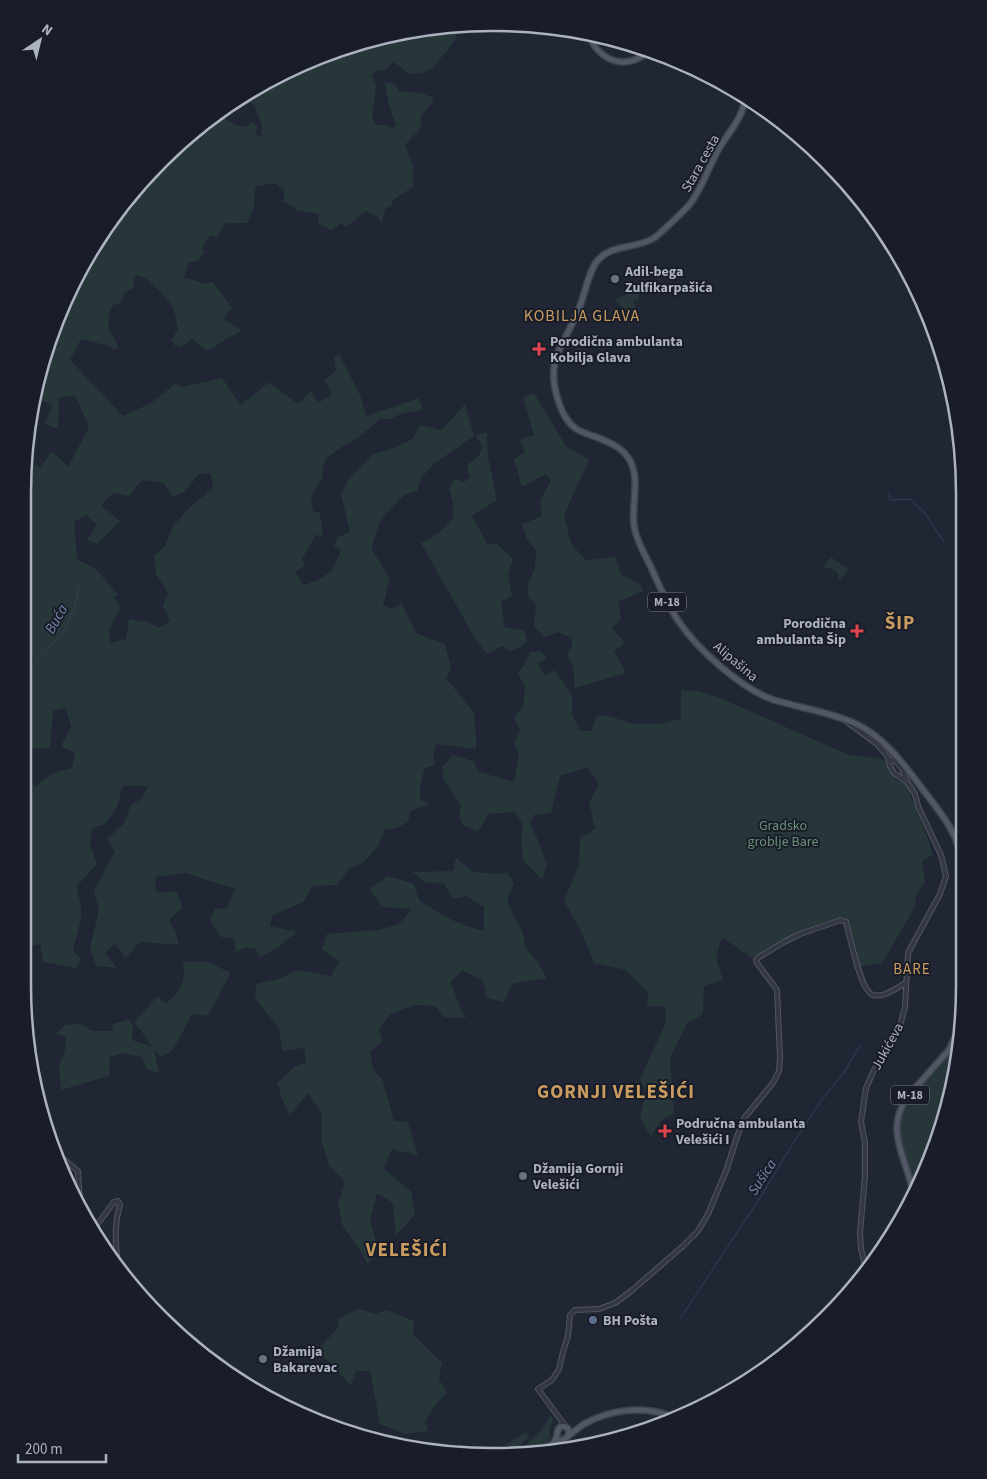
<svg xmlns="http://www.w3.org/2000/svg" width="987" height="1479" font-family="'Source Sans 3',sans-serif">
<style>
.green{fill:#263639;fill-rule:evenodd}
.lines{fill:none;stroke-linecap:round;stroke-linejoin:round}
.stream{stroke:#353f5a;stroke-width:1}
.minor-casing{stroke:#515562;stroke-width:6}
.major-casing{stroke:#3d414e;stroke-width:8}
.minor{stroke:#333844;stroke-width:4}
.major{stroke:#515764;stroke-width:5}
.rail-casing{stroke:#575d6d;stroke-width:3}
.rail{stroke:#191d29;stroke-width:1;stroke-dasharray:4;stroke-linecap:butt}
.worship-dot{fill:#6b7280;stroke:#191d29;stroke-width:2}
.health-dot{fill:#e0444e;stroke:#191d29;stroke-width:2}
.service-dot{fill:#5c6f8a;stroke:#191d29;stroke-width:2}
.labels{text-anchor:middle;stroke-width:4;stroke-linejoin:round;paint-order:stroke}
.shield{fill:#191d29;stroke:#818593;stroke-width:1}
.shield-label{font-size:12px;font-weight:bold;fill:#adb2c1}
.street-label{font-size:14px;fill:#adb2c1;stroke:#191d29}
.poi-label{font-size:14px;font-weight:bold;fill:#adb2c1;stroke:#191d29;text-anchor:start}
.park-label{font-size:14px;fill:#679076;stroke:#191d29}
.water-label{font-size:15px;font-style:italic;fill:#7786a9;stroke:#191d29}
.neighbourhood-label{font-size:15px;letter-spacing:1px;fill:#ca9c5f;stroke:#191d29}
.quarter-label{font-size:16px;letter-spacing:1px;fill:#ca9c5f;stroke:#191d29}
.district-label{font-size:19px;font-weight:bold;letter-spacing:1px;fill:#ca9c5f;stroke:#191d29}
.rim{fill:none;stroke:#adb2c1;stroke-width:2.5}
</style>
<rect width="100%" height="100%" fill="#202633"/>
<!-- green -->
<path class="green" d="M458 26 455 40 433 68 422 73 410 74 393 62 386 70 376 71 372 75 376 86 372 118 377 125H387L393 128 396 125C390 112 387 97 385 82L396 85 399 92C410 91 424 93 434 98L432 103 421 116V128L405 145 413 166V187L394 199 391 206 385 209 382 224 378 217 366 211 346 227 341 223 331 231 318 223 319 214 297 210 283 201 285 192 275 183 255 187 254 207 247 223H226L217 238 210 235 202 248 205 251 198 261 189 262 184 277 205 284 213 282 232 307 224 320 242 330 207 351 192 339 181 347 175 346 171 341 178 329C176 323 176 316 174 310 170 300 147 276 137 275L134 280V287L125 293 121 303 113 305C103 324 110 330 119 347L114 350 109 346 81 339 70 360 123 416 151 403 175 384 181 387 222 378 241 405 269 382 298 404 311 390 318 403 332 394 325 380 336 370 334 358 339 354 360 395 366 416 419 398 423 410 403 413 390 419H380L358 438 342 447 327 457 323 468 322 479 311 496 313 511 320 513 323 536 316 535 302 559 305 566 295 572 304 585 320 579 332 570 341 551 334 546 338 537 350 532 341 494 349 479 373 454 392 449 412 439 420 425 442 430 465 404 474 436 434 464 422 477 417 491 404 495 381 519 371 548 390 578 383 606 393 609 401 603 416 633 445 644 451 668 446 678 474 713 476 737V749L436 744 433 755 435 765 425 768 420 786V799L430 804 411 811 408 822 397 828 385 829 378 846 364 862 349 869 337 885 313 886 303 902 272 916 270 926 297 932 279 947 261 957 254 948H244L236 952 233 938 221 937 210 920 215 909 227 908 235 889 185 873 155 877 156 893 176 891 183 907 169 920 175 931 179 945 140 942 126 958 115 944 105 953 117 968 96 966 90 948 99 910 94 890 115 852 107 839 125 822 130 806 142 798 148 786H123L116 810 104 825 92 828 90 845 97 864 77 886 81 908V919L73 951 81 958 77 968 43 962 40 944 23 948V934L27 921 22 917 23 777 35 786 53 773 72 768 75 753 61 746 71 727 66 708 53 711 50 748 28 749 23 755 22 494 26 462 40 467 52 451 68 467 89 427 75 395 59 398 58 429 45 424 52 406 34 395 35 391 47 385 39 379 71 285 160 161 204 125 208 124 218 115 238 126 245 127 252 121 257 127 256 134 261 137 262 126 254 104 234 101 310 60 319 61 323 55 358 45 361 47 372 40 401 32ZM200 473 211 474 213 488 191 506 173 526 165 546 154 556 156 574 168 593 163 606 170 621 159 628 148 622 129 619 126 639 111 643 109 630 121 608 114 597 118 595 96 569 77 559 74 522 86 515 97 525 87 540 97 544 120 521 101 505 113 493 129 496 142 480 164 483 173 497 185 491Z
M639 292V299L633 302 637 309 633 311 628 312 614 300 628 294Z
M534 393 566 446 589 460 564 515 571 543 585 560 615 557 621 574 641 585 643 591 618 602 621 619 612 628 625 643 614 651 626 673 575 688 573 667 567 653 572 648V638L558 632 545 637 534 627 536 605 527 595 528 583 535 569 536 550 527 540 522 524 542 516 540 500 551 481 546 474 522 487 514 459 525 452 520 440 534 435 523 397Z
M487 432 488 457 497 500 472 516 488 545 496 543 513 559 508 574 512 596 501 602 505 628 524 630 527 641 521 647 509 651 502 646 487 654 476 640 421 543 437 534 453 519V503L449 488 455 479 464 482 470 477 467 465 479 456 482 446 475 435Z
M831 557 849 570 839 581 838 573 832 569 823 567Z
M540 651 547 658 538 663 544 675 555 670 572 696V715L581 731H592L596 716H608L634 724H659L681 719V690L699 691 720 698 849 755 879 758 886 761 888 768 896 780 905 784 909 791 928 839 933 855 922 861 925 882 916 895 915 907 882 963 857 967C856 950 853 931 844 916L792 935 752 958 722 937 716 958 723 980 704 986 703 1014 687 1024 670 1058 674 1114 661 1120 651 1137 640 1118 646 1093 640 1079 666 1022 665 1006H647L648 992 626 970 594 963 582 933 564 901 579 864 580 838 595 829 589 803 599 784 587 767 560 776 551 813 534 815 530 824 539 842 547 865 542 880 523 860 521 842 523 823 514 812 489 814 478 832 463 825 459 816 461 805 444 781 442 767 453 755 473 761 479 772 514 782 519 755 514 743 520 730 514 718 523 707 525 687 518 673 525 664 530 652Z
M456 858 473 872 497 874 507 872 514 883 507 899 514 917 522 930 526 948 539 964 547 979 533 980 512 984 504 1002 487 998 483 981 462 970 451 982 460 1007 466 1018 444 1017 435 1006 414 1005 391 1014 379 1029 383 1042 370 1051 373 1069 383 1081 394 1121 408 1122 418 1156 392 1149 384 1169 411 1191 415 1214 396 1236 393 1203 377 1193 370 1221 378 1247 368 1265 358 1247 343 1227 338 1204 345 1181 329 1166 321 1139 322 1114 308 1093 290 1115 282 1099 277 1083 294 1067 306 1062 304 1048 282 1051 279 1028 255 998 256 984 279 979 297 970 331 976 339 962 322 949 327 934 377 930 398 925 412 909 382 907 369 889 388 876 414 884 419 900C439 915 460 925 484 931V907L467 896 453 899 444 884 425 882 412 872 453 871Z
M183 962H208L231 973 208 1016 192 1014 173 1050 161 1057 154 1049 159 1074 146 1068 142 1057 122 1053 110 1057 109 1076 61 1090 59 1066 65 1051 66 1037 56 1034 65 1025 80 1024 93 1031H112L113 1024 129 1019 133 1025 132 1040 153 1047 134 1022 158 996 166 1004C181 989 186 984 183 962Z
M960 1033 956 1077 917 1191C913 1175 904 1160 900 1144 892 1108 917 1093 938 1069 947 1058 954 1046 960 1033Z
M359 1309 375 1314 387 1310 414 1321 413 1334 442 1363 439 1379 447 1393 436 1404 425 1422 428 1431 406 1434 380 1424 370 1371H356L351 1386 331 1363 315 1352 337 1329 339 1318Z
M551 1415C555 1421 550 1423 550 1430 549 1432 551 1435 550 1438 548 1448 527 1451 519 1452L542 1429Z
M525 1432 529 1437 512 1452 492 1454Z"/>
<g class="lines">
<!-- stream -->
<path class="stream" d="M889 493 890 500 910 499 924 512 944 542
M22 679 63 632 74 609 79 588
M680 1319 760 1198 790 1148 821 1101 845 1071 860 1045"/>
<defs>
<path id="minor" d="M847 722 877 744 888 757 890 766 894 773 907 782
M55 1152 78 1171 80 1203
M93 1230 114 1202 118 1201 120 1205C114 1224 115 1244 118 1264
M865 1266 861 1249 860 1233 865 1176V1143L861 1122 866 1088 874 1070 899 1030 905 1007 908 953 940 894 946 876 941 855 918 806 915 794 907 782 904 773 900 766 895 761 890 760
M566 1427 538 1389 552 1380 559 1369 563 1352 568 1336 570 1315 575 1310 599 1309 615 1303 630 1292 683 1246 698 1231 708 1214 726 1171 738 1134 745 1117 773 1083 779 1071 780 1058 777 990 757 963 756 960 759 957 784 942 800 934 841 920 846 922C850 935 860 991 873 995 884 998 896 988 906 983"/>
<path id="major" d="M588 32C597 61 626 72 649 51
M746 97C742 119 731 129 720 147 709 165 703 187 690 204 684 211 677 217 671 223 665 228 660 234 654 238 637 249 612 244 598 260 589 270 585 293 580 306 566 344 543 358 559 403 563 414 567 423 578 430 595 438 615 441 627 456 642 476 631 504 634 526 636 540 644 553 650 565 658 583 666 602 677 619 696 648 741 689 774 700 801 708 829 712 854 723 884 736 905 766 924 791 937 808 951 825 958 845 962 856 963 870 964 882
M914 1197C908 1159 882 1130 909 1095L949 1050 961 1024
M554 1442C559 1437 555 1432 560 1427 566 1425 571 1429 568 1436
M538 1451C547 1446 558 1443 566 1438 572 1433 578 1428 584 1424 609 1410 643 1405 670 1416"/>
</defs>
<!-- minor casing -->
<use href="#minor" class="minor-casing"/>
<!-- major casing -->
<use href="#major" class="major-casing"/>
<!-- minor -->
<use href="#minor" class="minor"/>
<!-- major -->
<use href="#major" class="major"/>
<defs>
<path id="rail" d="M514 1452 517 1450"/>
</defs>
<!-- rail casing -->
<use href="#rail" class="rail-casing"/>
<!-- rail -->
<use href="#rail" class="rail"/>
</g>
<!-- markers -->
<g class="worship-dot">
<circle cx="615" cy="279" r="5"/>
<circle cx="523" cy="1176" r="5"/>
<circle cx="263" cy="1359" r="5"/>
</g>
<g class="health-dot">
<path d="M536.5 341.5h5v5h5v5h-5v5h-5v-5h-5v-5h5z"/>
<path d="M854.5 623.5h5v5h5v5h-5v5h-5v-5h-5v-5h5z"/>
<path d="M662.5 1123.5h5v5h5v5h-5v5h-5v-5h-5v-5h5z"/>
</g>
<circle class="service-dot" cx="593" cy="1320" r="5"/>
<g class="labels">
<!-- shield labels -->
<g class="shield">
<rect x="648" y="592.5" width="38" height="19" rx="4"/>
<rect x="891" y="1085.5" width="38" height="19" rx="4"/>
</g>
<g class="shield-label">
<text x="667" y="606">M-18</text>
<text x="910" y="1099">M-18</text>
</g>
<!-- street labels -->
<g class="street-label">
<text transform="translate(700 163) rotate(-61)" y="5">Stara cesta</text>
<text transform="translate(736 661) rotate(40)" y="5">Alipašina</text>
<text transform="translate(887 1046) rotate(-61)" y="5">Jukićeva</text>
</g>
<!-- poi labels -->
<g class="poi-label">
<text x="625" y="276">Adil-bega<tspan x="625" dy="16">Zulfikarpašića</tspan></text>
<text x="550" y="346">Porodična ambulanta<tspan x="550" dy="16">Kobilja Glava</tspan></text>
<text x="846" y="628" text-anchor="end">Porodična<tspan x="846" dy="16">ambulanta Šip</tspan></text>
<text x="676" y="1128">Područna ambulanta<tspan x="676" dy="16">Velešići I</tspan></text>
<text x="533" y="1173">Džamija Gornji<tspan x="533" dy="16">Velešići</tspan></text>
<text x="603" y="1325">BH Pošta</text>
<text x="273" y="1356">Džamija<tspan x="273" dy="16">Bakarevac</tspan></text>
</g>
<!-- park labels -->
<g class="park-label">
<text x="783" y="830">Gradsko<tspan x="783" dy="16">groblje Bare</tspan></text>
</g>
<!-- water labels -->
<g class="water-label">
<text transform="translate(56 619) rotate(-61)" y="5">Buća</text>
<text transform="translate(762 1177) rotate(-57)" y="5">Sušica</text>
</g>
<!-- neighbourhood labels -->
<g class="neighbourhood-label">
<text x="912" y="974">BARE</text>
</g>
<!-- quarter labels -->
<g class="quarter-label">
<text x="582" y="321">KOBILJA GLAVA</text>
</g>
<!-- district labels -->
<g class="district-label">
<text x="900" y="629">ŠIP</text>
<text x="616" y="1098">GORNJI VELEŠIĆI</text>
<text x="407" y="1256">VELEŠIĆI</text>
</g>
</g>
<!-- crop -->
<path d="M0 0H987V1479H0ZM493 31H494A462 462 0 0 1 956 493V986A462 462 0 0 1 494 1448H493A462 462 0 0 1 31 986V493A462 462 0 0 1 493 31Z" fill="#191d29" fill-rule="evenodd"/>
<path class="rim" d="M493 31H494A462 462 0 0 1 956 493V986A462 462 0 0 1 494 1448H493A462 462 0 0 1 31 986V493A462 462 0 0 1 493 31Z"/>
<!-- north arrow -->
<g transform="translate(40 40) rotate(35)" stroke="#191d29" stroke-width="4" paint-order="stroke">
<path d="M0-4L9 19L0 12L-9 19Z" fill="#adb2c1"/>
<text y="-8" font-size="14" font-weight="bold" text-anchor="middle" fill="#adb2c1">N</text>
</g>
<!-- scale -->
<path d="M18 1454v8h88v-8" fill="none" stroke="#adb2c1" stroke-width="2.5"/>
<text x="25" y="1454" font-size="15" fill="#adb2c1" stroke="#191d29" stroke-width="4" paint-order="stroke">200 m</text>
</svg>
